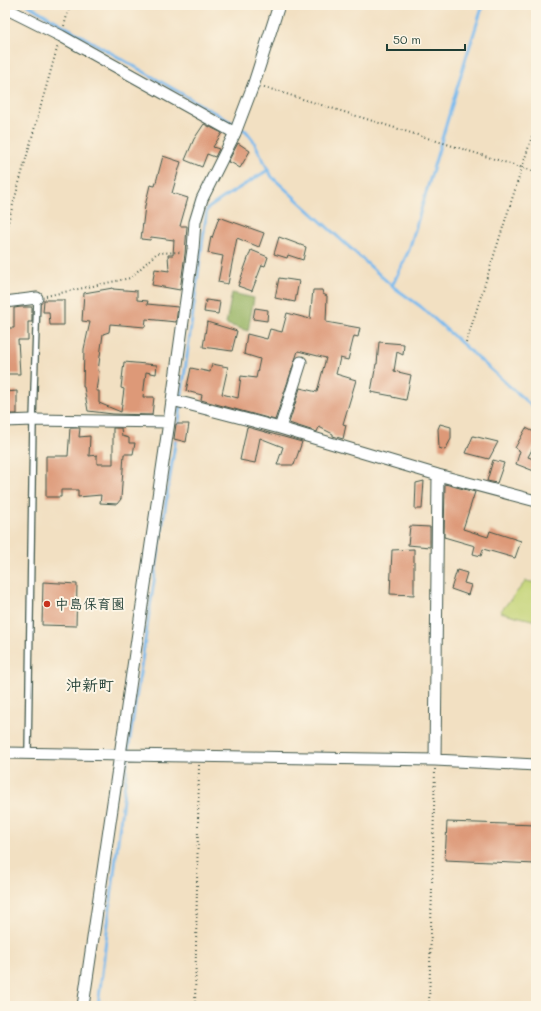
<svg xmlns="http://www.w3.org/2000/svg" width="541" height="1011" font-family="Mali,'Klee One',sans-serif">
<style>
.green{fill:#c2d375;stroke:#708854}
.forest{fill:#99b566;stroke:#5c794d}
.lines{fill:none;stroke-linecap:round;stroke-linejoin:round}
.stream{stroke:#79baee;stroke-width:3}
.building{fill:#dd9978}
.lane-casing{stroke:#3f5549;stroke-width:8}
.street-casing{stroke:#3f5549;stroke-width:13}
.path{stroke:#3f5549;stroke-width:2;stroke-dasharray:1 3;stroke-linecap:butt}
.lane{stroke:#fff;stroke-width:5.5}
.street{stroke:#fff;stroke-width:11}
.poi-dot{fill:#c8321e;stroke:#fcf5e5;stroke-width:1.5}
.labels{text-anchor:middle;stroke-width:4;stroke-linejoin:round;paint-order:stroke}
.poi-label{font-size:14px;font-weight:bold;fill:#1f3d34;stroke:#fcf5e5;text-anchor:start}
.quarter-label{font-size:16px;font-weight:bold;fill:#1f3d34;stroke:#fcf5e5}
</style>
<rect width="100%" height="100%" fill="#fcf5e5"/>
<filter id="ink" filterUnits="userSpaceOnUse"><feTurbulence type="fractalNoise" baseFrequency=".025" numOctaves="2"/><feDisplacementMap in="SourceGraphic" scale="8" xChannelSelector="R" yChannelSelector="G"/><feConvolveMatrix kernelMatrix="1 2 1 2 8 2 1 2 1" color-interpolation-filters="sRGB"/></filter>
<filter id="wash" filterUnits="userSpaceOnUse"><feTurbulence type="fractalNoise" baseFrequency=".012" numOctaves="4" result="noise"/><feDisplacementMap in="SourceGraphic" scale="16" xChannelSelector="R" yChannelSelector="G"/><feGaussianBlur stdDeviation="0.9" result="paint"/><feColorMatrix in="noise" values="0 0 0 0 0 0 0 0 0 0 0 0 0 0 0 0 0 1.4 0 .05"/><feComposite in="paint" operator="in"/></filter>
<g filter="url(#wash)">
<rect width="100%" height="100%" fill="#f2e0c2"/>
<!-- green -->
<path class="green" d="M526 581 536 583V621L500 612Z"/>
<!-- forest -->
<path class="forest" d="M232 293 254 298 248 331 226 324Z"/>
<g class="lines">
<!-- stream -->
<path class="stream" d="M28 5 236 125
M240 128 246 131 253 140 272 177 392 286 420 306 536 410
M392 286 409 250 465 61 483 5
M181 400 207 209 223 198 268 170
M178 428 181 406
M128 752 176 437
M98 1006 128 758"/>
</g>
<g id="blocks">
<!-- building -->
<path class="building" d="M204 124 222 133 213 147 219 149 215 157 207 154 202 167 185 160 194 139Z
M238 143 250 151 240 168 232 163 228 162Z
M163 156 181 162 172 193 188 198 180 226H187L185 254 180 290 152 285 155 269 169 271 168 255H173L174 240 151 237 150 240 141 239 145 206 150 185 155 186Z
M219 217 264 233 259 247 237 238 228 284 218 282 223 256 208 253 211 237 212 238Z
M279 237 306 247 303 260 288 255 287 258 274 254Z
M251 250 268 257 265 266 262 265 252 291 238 286Z
M279 278 299 281 295 302 275 298Z
M113 288V289L137 291V300L148 301 147 304 178 307 176 322 146 319 145 327 110 324 109 332 103 334 98 371H99L96 391H99V403L121 412 124 389 121 388 124 362 157 365 156 374 146 372 143 397H154L152 415 113 414 88 411 84 387H83L84 349 90 322 82 321 84 293Z
M313 290H322L323 294 327 296 326 322 360 328 358 337 354 336 348 360 340 358 336 374 356 380 343 424 346 425 343 439 333 436V434L319 427 317 432 289 423 300 388 317 392 326 358 298 351 275 420 201 400 202 395 186 391 191 368 210 372 212 364 228 367 222 394 238 398 241 376 256 378 260 359 244 354 247 334 267 339 270 329 282 332 287 313 310 319Z
M44 300H64V325H50L49 312H43Z
M206 300 220 302 218 314 204 312Z
M21 307H32V322H28V340H18L20 374H5V328H14V308Z
M255 308 268 310 267 321 253 319Z
M207 322 237 331 232 351 203 347Z
M379 342 404 344 403 355 397 352 394 371 411 375 406 400 392 397V396L371 392 376 364H377Z
M17 391V414H5V392Z
M176 424H189L186 442 174 439Z
M440 424 451 427V439L445 450 439 448 438 429Z
M247 427 302 442 294 465H277L283 447 260 438 255 463 240 460Z
M70 428H80L79 437 90 436 89 456 97 455V464H113V428H121L122 436 129 438V443H135L133 454H124L121 499 117 504 100 503 101 495 78 497V490H61V497H46V456H68Z
M526 428 536 433V442L528 457 536 460 534 471 516 464 520 451 515 448Z
M473 436 498 442 489 459 466 453Z
M493 460 504 463 497 483 487 481Z
M424 481 422 509H415L416 483Z
M445 484 475 492 463 529 488 537 490 531 521 541 515 558 483 549 481 556 473 554 475 546 444 537Z
M410 526 430 527V547L408 545Z
M414 549V595L390 594 392 550Z
M457 570 467 573 464 583 471 585 468 595 451 589Z
M43 582 77 584 76 626 42 625Z
M447 822 536 825V864L445 860Z"/>
</g>
</g>
<g filter="url(#ink)">
<use href="#blocks" fill-opacity="0" stroke="#3f5549" stroke-width="1"/>
<g class="lines">
<defs>
<path id="lane" d="M28 754 33 420 37 298"/>
<path id="street" d="M5 8 61 36 235 133
M5 302 37 298
M172 400 280 428 438 475 536 501
M5 421 33 420 169 422
M280 428 301 362
M5 753 435 760 536 765
M435 760 438 475
M83 1006 169 422 193 249 195 222 202 199 235 133 254 83 279 5"/>
</defs>
<!-- lane casing -->
<use href="#lane" class="lane-casing"/>
<!-- street casing -->
<use href="#street" class="street-casing"/>
<!-- path -->
<path class="path" d="M64 26 70 5
M264 87 536 172
M5 233 58 45
M46 296 130 278 157 253 182 252
M466 343 536 124
M195 1006 199 765
M429 1006 435 769"/>
<!-- lane -->
<use href="#lane" class="lane"/>
<!-- street -->
<use href="#street" class="street"/>
</g>
</g>
<!-- markers -->
<circle class="poi-dot" cx="47" cy="604" r="4"/>
<g class="labels">
<!-- poi labels -->
<g class="poi-label">
<text x="55" y="609">中島保育園</text>
</g>
<!-- quarter labels -->
<g class="quarter-label">
<text x="90" y="691">沖新町</text>
</g>
</g>
<!-- margin -->
<rect width="541" height="1011" fill="none" stroke="#fcf5e5" stroke-width="20"/>
<!-- scale -->
<path d="M387 44v6h78v-6" fill="none" stroke="#1f3d34" stroke-width="2"/>
<text x="393" y="44" font-size="12" fill="#1f3d34" stroke="#fcf5e5" stroke-width="3" paint-order="stroke">50 m</text>
</svg>
